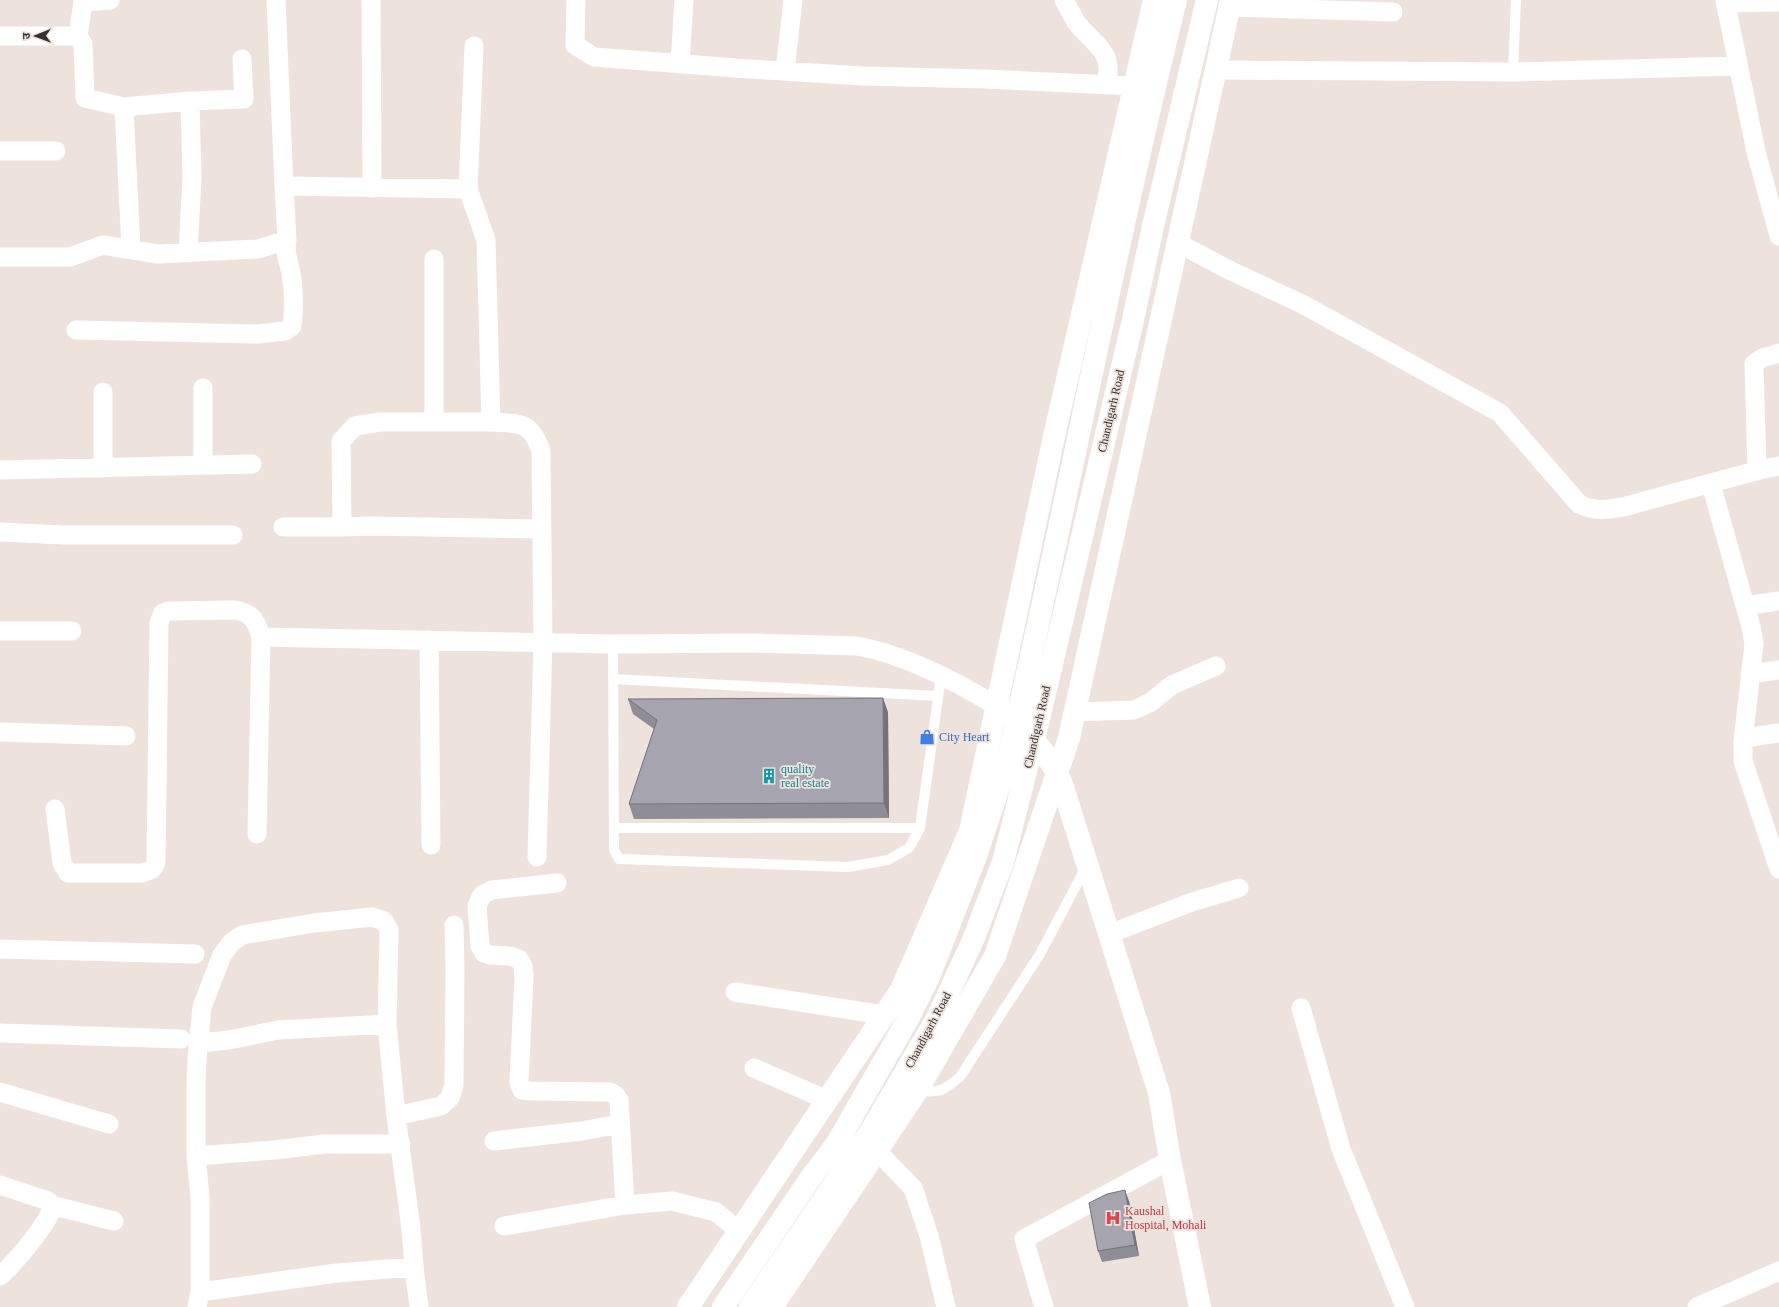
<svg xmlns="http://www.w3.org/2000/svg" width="1779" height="1307" font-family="'Times New Roman','Noto Sans Devanagari',serif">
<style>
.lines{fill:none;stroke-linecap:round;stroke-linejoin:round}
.service{stroke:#fff;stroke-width:10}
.minor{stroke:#fff;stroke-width:19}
.tertiary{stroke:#fff;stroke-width:22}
.secondary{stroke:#fff;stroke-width:22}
.trunk{stroke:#fff;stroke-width:22}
.wall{fill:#8f8d96}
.shaded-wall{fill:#74737a}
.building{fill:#a6a4ae;stroke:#74737a}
.labels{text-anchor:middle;stroke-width:3.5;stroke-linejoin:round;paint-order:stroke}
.street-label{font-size:12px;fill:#36312f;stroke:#eee2dd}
.shop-label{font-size:12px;fill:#366cbe;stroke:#eee2dd;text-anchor:start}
.culture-label{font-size:12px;fill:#0d838f;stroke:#eee2dd;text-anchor:start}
.health-label{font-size:12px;fill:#be3a42;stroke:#eee2dd;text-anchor:start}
</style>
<rect width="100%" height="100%" fill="#eee2dd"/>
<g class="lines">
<!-- service -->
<path class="service" d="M1513 72 1516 0
M613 644 614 850 619 859 848 867 888 860 909 848 920 828
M613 679 938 696
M614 828H920L941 676
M917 1091C940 1093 943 1091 960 1077L1040 954 1086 867"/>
<!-- minor -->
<path class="minor" d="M110 0 83 2 78 36 83 44 85 98 124 107
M276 0 284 186 468 189 486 240 491 422C520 424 530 420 541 451L543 642 537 857
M371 0 372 188
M576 0 575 45 594 57 735 68 863 76 985 79 1134 86
M1064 0C1068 7 1072 15 1076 22 1094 46 1115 50 1106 85
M1725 0 1756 152 1779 236
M1725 3 1779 2
M1229 7 1393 12
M0 36H78
M680 64 684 0
M1216 70 1513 72 1738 66
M785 71 793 0
M190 101 244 99 242 59
M0 151H56
M468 189 474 46
M1178 243 1229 270 1304 305 1500 413 1579 504C1597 512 1605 510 1623 507L1763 469 1779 466
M131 249 124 107 190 101 192 178 188 252
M0 257H70L103 245 158 254 258 249 287 240
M434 259V422
M76 330 257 334 285 331 292 326C294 310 294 295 292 280 291 266 283 253 287 240L284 186
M203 388V465
M491 422H380L355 426 341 441 342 527 371 526 541 529
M103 468V392
M0 470 252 464
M1757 471 1754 364 1762 358 1779 353
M1711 484 1751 627 1754 644 1743 742V761L1779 869
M283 527H342
M0 532 64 535H233
M1745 606 1779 601
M0 631H72
M429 640 431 845
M1750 674 1779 670
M1075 712 1134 710 1151 702 1172 685 1216 666
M0 732 126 736
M1744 738 1779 733
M55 809 62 863 68 873H141C149 871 155 870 156 861L159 623 163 613 169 611 235 610C253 613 256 621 261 637L613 644 757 643 857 646C906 655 954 680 996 706
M257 834 261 637
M557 883 492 890 482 895 477 906 480 946 484 953 490 955 509 956 519 959 523 966 524 977 519 1082 522 1090 531 1091 610 1092 615 1095 619 1100 625 1205
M1109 934 1192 902 1239 888
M0 949 195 954
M735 992 884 1015
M1301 1008 1341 1149 1405 1307
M0 1033 181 1039
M199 1043 229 1040 278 1030 387 1024
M754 1068 827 1100
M0 1092 109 1124
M396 1116 441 1106 450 1098 454 1085 455 970 454 925
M494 1141 582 1131 619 1124
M877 1151 913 1188 929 1236 946 1307
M196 1156 275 1150 324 1144H401
M0 1185 48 1201C51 1205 52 1209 50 1213 44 1228 13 1265 0 1276
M51 1205 114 1221
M504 1226 625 1205 672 1201 716 1212 739 1231
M200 1292V1197L196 1156V1086L197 1059 202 1007 222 955 231 943 242 935 314 923 372 917 384 921 389 930 387 1024 396 1116 411 1229 414 1267
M197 1307 200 1292 337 1273 414 1267 419 1307
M1044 1307 1024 1239 1170 1160
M1697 1307 1779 1271"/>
<!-- tertiary -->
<path class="tertiary" d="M996 706C1023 727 1049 752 1062 784L1159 1093 1170 1160 1200 1307"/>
<!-- secondary -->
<path class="secondary" d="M688 1307 901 990 970 831 1053 441 1154 0
M772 1307 917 1091 995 956 1069 738 1231 0"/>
<!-- trunk -->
<path class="trunk" d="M723 1307 810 1179 837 1143 908 1019 929 977 976 856 1006 766 1015 727C1071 485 1116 241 1176 0
M750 1307 870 1132 937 1018 973 940 1003 862 1034 740 1133 320 1153 226 1207 0"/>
</g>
<!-- wall -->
<path class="wall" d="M628 699 888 712 889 818 634 819 629 804 654 729 633 714Z
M1129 1201 1139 1256 1102 1262 1098 1251Z"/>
<!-- shaded-wall -->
<path class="shaded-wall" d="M883 698 888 712 889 818 884 803Z
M1125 1190 1129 1201 1139 1256 1135 1245Z"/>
<!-- building -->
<path class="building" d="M883 698 884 803 629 804 657 720 628 699Z
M1125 1190 1135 1245 1098 1251 1089 1203 1107 1194Z"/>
<!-- icons -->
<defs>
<symbol id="shop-bare" viewBox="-9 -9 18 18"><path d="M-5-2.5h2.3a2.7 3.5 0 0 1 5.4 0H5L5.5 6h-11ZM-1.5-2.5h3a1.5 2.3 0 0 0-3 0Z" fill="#3f7fe0" stroke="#eee2dd" stroke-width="2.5" paint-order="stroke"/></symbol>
<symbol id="building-bare" viewBox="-9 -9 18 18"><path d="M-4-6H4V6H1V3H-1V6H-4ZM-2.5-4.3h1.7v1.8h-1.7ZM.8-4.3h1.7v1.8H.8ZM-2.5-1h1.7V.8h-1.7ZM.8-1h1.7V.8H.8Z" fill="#0f9aa8" stroke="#eee2dd" stroke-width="2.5" paint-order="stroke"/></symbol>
<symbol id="hospital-bare" viewBox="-9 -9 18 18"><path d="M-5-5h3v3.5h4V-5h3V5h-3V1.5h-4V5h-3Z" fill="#e0444e" stroke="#eee2dd" stroke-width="2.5" paint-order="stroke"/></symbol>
</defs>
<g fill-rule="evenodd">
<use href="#shop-bare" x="916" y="726" width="22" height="22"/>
<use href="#building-bare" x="758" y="765" width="22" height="22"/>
<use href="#hospital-bare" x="1102" y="1207" width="22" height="22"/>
</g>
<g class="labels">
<!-- street labels -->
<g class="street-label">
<text transform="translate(1111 411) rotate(-77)" y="4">Chandigarh Road</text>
<text transform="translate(1037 727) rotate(-77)" y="4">Chandigarh Road</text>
<text transform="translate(928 1030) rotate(-62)" y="4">Chandigarh Road</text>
</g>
<!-- shop labels -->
<g class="shop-label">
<text x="939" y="741">City Heart</text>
</g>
<!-- culture labels -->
<g class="culture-label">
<text x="781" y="773">quality<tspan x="781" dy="14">real estate</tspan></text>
</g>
<!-- health labels -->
<g class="health-label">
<text x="1125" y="1215">Kaushal<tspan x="1125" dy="14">Hospital, Mohali</tspan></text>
</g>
</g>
<!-- north arrow -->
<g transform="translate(36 36) rotate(269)" stroke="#eee2dd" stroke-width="3" paint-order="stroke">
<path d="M0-3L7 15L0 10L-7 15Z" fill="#36312f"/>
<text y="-6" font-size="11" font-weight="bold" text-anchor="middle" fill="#36312f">उ</text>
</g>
</svg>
